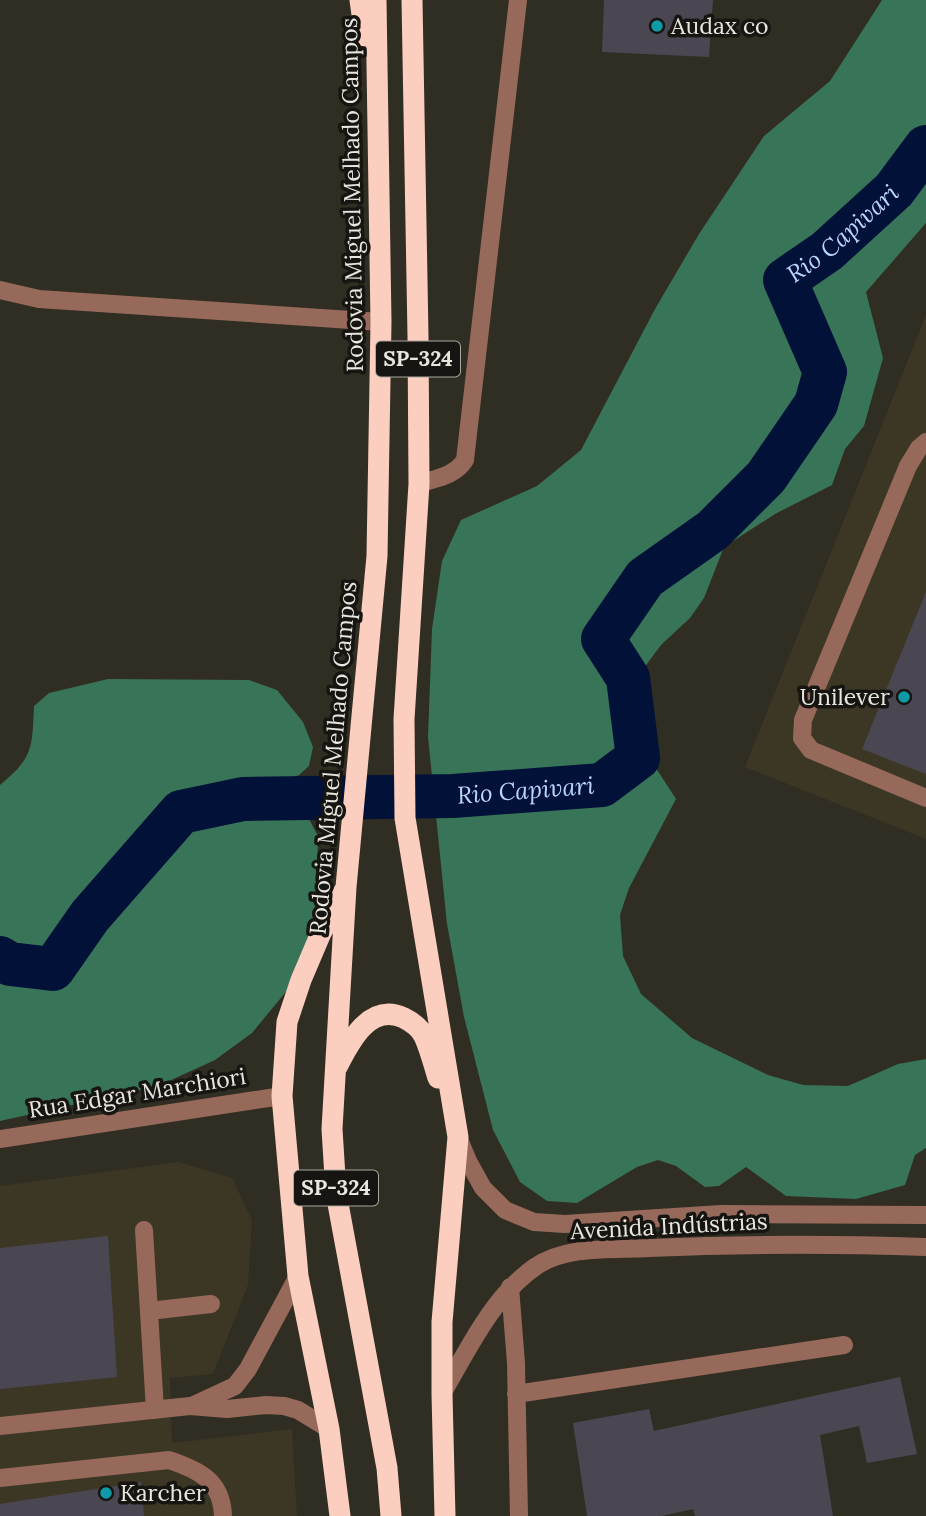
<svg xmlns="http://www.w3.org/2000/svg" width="926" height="1516" font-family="Lora,serif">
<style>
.built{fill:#3c3625}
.forest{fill:#387457}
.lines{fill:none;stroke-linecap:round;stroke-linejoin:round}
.river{stroke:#011138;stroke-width:44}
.building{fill:#4a4753}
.minor{stroke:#96695a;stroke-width:18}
.highway{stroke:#fccebf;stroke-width:21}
.culture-dot{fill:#0f9aa8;stroke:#171511;stroke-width:2.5}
.labels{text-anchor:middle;stroke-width:7;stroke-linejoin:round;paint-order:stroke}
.shield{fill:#171511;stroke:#a9a7a1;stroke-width:2}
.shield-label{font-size:21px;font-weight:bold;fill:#e8e6df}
.poi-label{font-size:23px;fill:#e8e6df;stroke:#171511;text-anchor:start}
.street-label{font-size:23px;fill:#e8e6df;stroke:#171511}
.water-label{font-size:24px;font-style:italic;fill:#bbd4ff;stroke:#171511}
</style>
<rect width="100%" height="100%" fill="#302d22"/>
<!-- built -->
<path class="built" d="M926 315V839L745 767Z
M178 1162 232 1178 252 1220 248 1285 213 1374 170 1378 172 1443 292 1429 297 1516H0V1186Z"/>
<!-- forest -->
<path class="forest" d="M882 0H926V223L866 292 883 358 864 426 845 449 832 485 775 514 724 547 704 598 690 618 661 645 641 672 636 701 641 745 676 799 629 888 620 915 623 956 641 994 692 1038 768 1075 803 1085 848 1086 898 1064 926 1059V1148L915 1155 905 1185 856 1199 786 1196 746 1167 719 1186 705 1187 676 1166 658 1160 637 1167 577 1203 547 1201 520 1182 493 1130 464 1017 447 924 428 737 432 629 442 561 461 520 537 486 581 450 655 309 699 234 764 136 830 81Z
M108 679 249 680 277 690 303 722 313 747 309 766 299 775 247 793 287 802 309 819 318 836 316 919 289 988 252 1033 215 1060 158 1086 0 1121V785C34 757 32 747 34 706L49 693Z"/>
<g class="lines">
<!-- river -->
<path class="river" id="s1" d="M0 958 10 964 53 969 90 916 181 812 243 799 453 796 602 785 638 758 628 678 603 639 645 578 713 530 766 477 816 404 825 372 785 280 827 251 894 190 926 147"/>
</g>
<!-- building -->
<path class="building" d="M604 0H713L709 57 602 52Z
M926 592V774L862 749Z
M108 1236 117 1377 0 1389V1248Z
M900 1377 917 1454 867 1463 859 1426 820 1435 833 1516H695L693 1509 662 1516H587L573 1423 649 1409 654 1431Z
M141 1482 144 1516H0V1504Z"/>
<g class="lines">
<!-- minor -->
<path class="minor" d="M0 290 39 299 381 322
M926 442 919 448 908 466 803 720 802 738 811 750 926 798
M419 484C436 478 455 476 465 460L518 0
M458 1137 468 1161 483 1188 505 1210 534 1222 565 1224 721 1214 926 1215
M0 1139 282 1096
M144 1230 155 1410
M510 1287 516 1363 519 1516
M149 1311 211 1304
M442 1394C468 1350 492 1297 535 1267 567 1245 612 1250 649 1248 741 1244 834 1244 926 1247
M516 1394 844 1345
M194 1405 235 1386 248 1369 298 1276
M0 1426 190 1406 227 1409 266 1405 284 1406 298 1410 329 1429
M0 1478 169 1460C199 1470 222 1481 223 1516"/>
<!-- highway -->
<path class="highway" d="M360 0 365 36
M376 0 381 322 377 556 346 887 332 1129 336 1193 387 1468 391 1516
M412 0 418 336 419 484 404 719 405 818 458 1137 442 1322V1394L445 1516
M337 1067C350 1041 370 1002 404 1018 412 1022 420 1028 424 1036 430 1049 434 1065 438 1078
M340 1516 329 1429 298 1276 282 1096 287 1022 301 980 321 933 344 891"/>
</g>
<!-- markers -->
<g class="culture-dot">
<circle cx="657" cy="26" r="7"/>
<circle cx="904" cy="697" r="7"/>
<circle cx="106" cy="1493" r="7"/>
</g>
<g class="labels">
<!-- shield labels -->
<g class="shield">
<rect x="376" y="341.5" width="84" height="35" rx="5"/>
<rect x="294" y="1170.5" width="84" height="35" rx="5"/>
</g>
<g class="shield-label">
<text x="418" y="366">SP-324</text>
<text x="336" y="1195">SP-324</text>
</g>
<!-- poi labels -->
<g class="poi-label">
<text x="671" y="34">Audax co</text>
<text x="890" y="705" text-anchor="end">Unilever</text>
<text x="120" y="1501">Karcher</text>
</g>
<!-- street labels -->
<g class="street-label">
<text transform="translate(352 195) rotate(-91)" y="8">Rodovia Miguel Melhado Campos</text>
<text transform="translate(333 758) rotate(-85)" y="8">Rodovia Miguel Melhado Campos</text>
<text transform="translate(137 1093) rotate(-9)" y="8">Rua Edgar Marchiori</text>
<text transform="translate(669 1226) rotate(-3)" y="8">Avenida Indústrias</text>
</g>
<!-- water labels -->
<g class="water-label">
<text dy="8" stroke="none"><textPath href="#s1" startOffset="1381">Rio Capivari</textPath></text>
<text dy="8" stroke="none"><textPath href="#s1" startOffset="604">Rio Capivari</textPath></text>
</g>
</g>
</svg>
